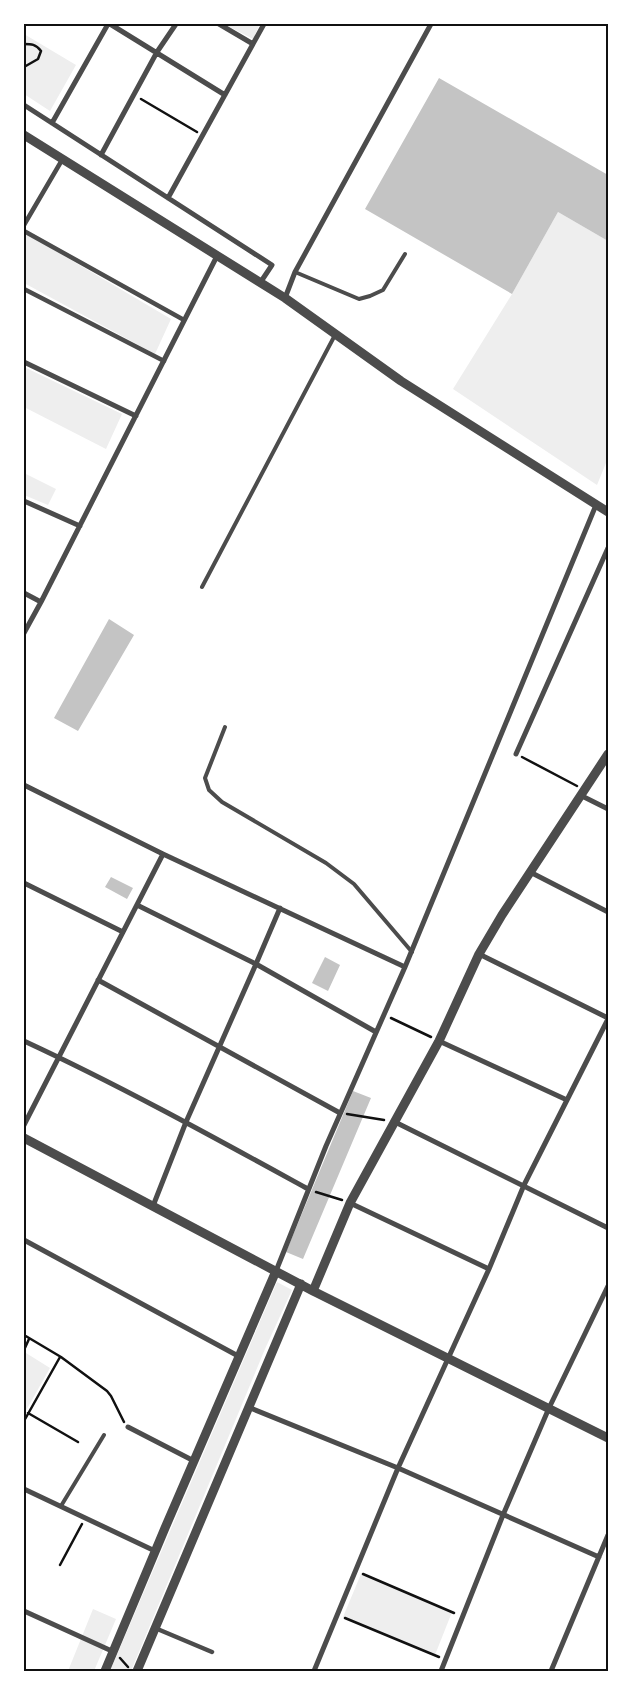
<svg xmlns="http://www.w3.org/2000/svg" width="632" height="1695" font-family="'Public Sans',sans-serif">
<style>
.green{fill:#eee}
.building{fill:#c4c4c4}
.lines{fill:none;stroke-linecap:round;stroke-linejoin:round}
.path{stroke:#111;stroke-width:2.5}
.service{stroke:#4c4c4c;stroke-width:4}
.pedestrian{stroke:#4c4c4c;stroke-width:4.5}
.minor{stroke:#4c4c4c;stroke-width:5}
.tertiary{stroke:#4c4c4c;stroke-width:9}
.neatline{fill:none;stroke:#111;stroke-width:2}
</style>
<rect width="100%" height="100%" fill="#fff"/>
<!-- green -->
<path class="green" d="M224 24H260L253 39Z
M24 34 76 65 50 111 24 94Z
M558 212 608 241V458L597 485 453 389 512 294Z
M27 234 171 319 155 354 24 283V240Z
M24 367 122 414 106 449 24 407Z
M24 473 56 489 48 505 24 495Z
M277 1282 292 1290 265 1349 131 1671H110Z
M26 1353 50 1368 24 1414V1356Z
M361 1574 452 1612 435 1655 343 1617Z
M93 1609 116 1619 94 1671H68Z"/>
<!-- building -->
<path class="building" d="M439 78 608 175V241L558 212 512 294 365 209Z
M109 619 134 635 78 731 54 718Z
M111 877 133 888 127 899 105 887Z
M325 957 340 965 328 991 312 983Z
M353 1091 371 1098 303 1259 286 1252Z"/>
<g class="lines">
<!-- path -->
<path class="path" d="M24 44C31 44 36 44 41 51L38 59 24 67
M141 99 197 132
M522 757 577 786
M391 1018 431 1037
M347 1114 384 1120
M316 1192 342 1200
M24 1335 61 1357 107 1391 111 1396 124 1422
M24 1350 29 1339
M28 1413 78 1442
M24 1421 60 1357
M60 1565 82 1524
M363 1574 454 1613
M345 1618 439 1657
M120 1658 128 1667"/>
<!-- service -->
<path class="service" d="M295 272 359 299 370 296 383 290 405 254
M202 587 335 335
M225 727 205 778 209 790 222 802 326 863 354 884 412 952
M61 1506 104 1435"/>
<!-- pedestrian -->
<path class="pedestrian" d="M24 225 62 160
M24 231 184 320
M24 289 164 361
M155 1628 212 1652"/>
<!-- minor -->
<path class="minor" d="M110 24 225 95
M219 24 253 44
M24 105 272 265 260 283
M52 123 108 24
M101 155 157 52 176 24
M168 198 264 24
M285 298 295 272 431 24
M24 362 136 416
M24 501 80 526
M24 593 41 602
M24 633 41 602 217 256
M516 754 608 548
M24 785 163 854 405 967
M580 795 608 809
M530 872 608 912
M24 883 123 932
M137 905 256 964 376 1032
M479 954 608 1018
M98 980 340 1113
M24 1041C121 1086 215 1138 308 1189
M439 1041 567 1100
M395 1122 608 1228
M24 1125 163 854
M350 1203 489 1269
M153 1206 186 1122 256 964 280 908
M24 1240 240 1357
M276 1271 326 1146 405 967 596 505
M248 1407 398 1468 599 1557
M128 1427 194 1461
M24 1489 155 1551
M24 1611 114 1652
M314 1671 398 1468 489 1269 524 1185 608 1019
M441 1671 503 1515 549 1408 608 1286
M551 1671 608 1535"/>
<!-- tertiary -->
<path class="tertiary" d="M24 135 285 298 401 381 608 512
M24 1138 313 1291 608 1438
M313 1291 350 1203 439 1041 479 954 502 915 608 754
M105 1671 165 1528 276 1271
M137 1671 301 1284"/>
</g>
<!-- border -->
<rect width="632" height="1695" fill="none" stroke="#ffffff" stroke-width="50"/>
<rect x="25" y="25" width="582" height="1645" class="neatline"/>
</svg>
